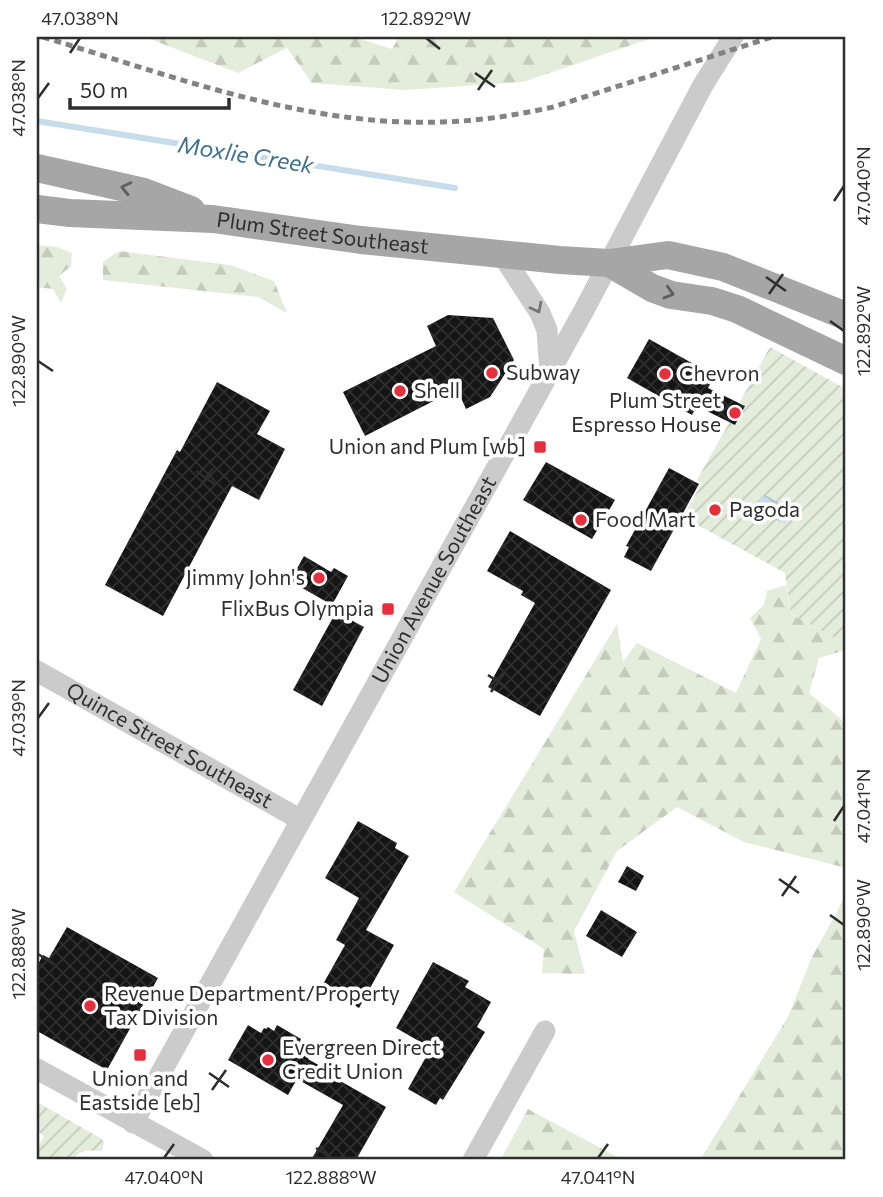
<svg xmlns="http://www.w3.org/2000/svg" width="883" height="1197" font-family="Commissioner,sans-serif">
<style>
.forest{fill:url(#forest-firs)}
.garden{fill:url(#garden-furrows)}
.water{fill:url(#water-waves)}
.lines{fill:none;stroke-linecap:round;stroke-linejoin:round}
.stream{stroke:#c7ddec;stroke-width:6}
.building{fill:url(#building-cross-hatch)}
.minor{stroke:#cbcbcb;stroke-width:21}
.major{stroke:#a6a6a6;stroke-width:28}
.rail{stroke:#838383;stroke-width:5;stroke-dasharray:7 5;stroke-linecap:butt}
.oneway{stroke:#5e5e5e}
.oneway2{stroke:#757575}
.ticks{fill:none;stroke:#2e2e2e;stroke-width:2.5}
.poi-dot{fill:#e62f3c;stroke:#fff;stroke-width:2.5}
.labels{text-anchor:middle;stroke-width:7;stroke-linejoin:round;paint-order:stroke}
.street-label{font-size:21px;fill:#2e2e2e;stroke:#fff}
.poi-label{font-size:21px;fill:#2e2e2e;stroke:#fff;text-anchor:start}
.water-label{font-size:23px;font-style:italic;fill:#3c6f90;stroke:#fff}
.neatline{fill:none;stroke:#2e2e2e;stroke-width:2.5}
.ticks-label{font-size:18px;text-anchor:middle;fill:#2e2e2e}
</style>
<defs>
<pattern id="forest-firs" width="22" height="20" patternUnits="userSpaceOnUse" patternTransform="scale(1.75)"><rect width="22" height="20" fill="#e4ecdb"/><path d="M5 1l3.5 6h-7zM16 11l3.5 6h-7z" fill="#c4cbbc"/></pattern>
<pattern id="garden-furrows" width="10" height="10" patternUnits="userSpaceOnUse" patternTransform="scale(1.75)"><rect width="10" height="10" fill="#e4ecdb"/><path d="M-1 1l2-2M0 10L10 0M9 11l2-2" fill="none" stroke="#c4cbbc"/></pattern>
<pattern id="water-waves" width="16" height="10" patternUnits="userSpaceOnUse" patternTransform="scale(1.75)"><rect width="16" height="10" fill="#c7ddec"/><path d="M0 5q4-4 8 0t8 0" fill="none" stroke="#abbecb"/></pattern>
<pattern id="building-cross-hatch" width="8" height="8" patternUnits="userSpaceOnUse" patternTransform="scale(1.75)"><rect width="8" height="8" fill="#151515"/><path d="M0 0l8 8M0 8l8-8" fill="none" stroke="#2f2f2f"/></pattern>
</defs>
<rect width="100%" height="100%" fill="#fff"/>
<!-- forest -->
<path class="forest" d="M145 37H354L392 49 399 37H655L523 82 405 90 312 83 287 48 238 73Z
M37 245 57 247 72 253 71 266 59 276 67 289 61 303 53 289 37 287Z
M119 251 230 265 274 281 287 313 258 297 103 280V262Z
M786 585 791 614 846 644V650L819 658 809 693 840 718 846 726V868L744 842 677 807 617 851 574 931 585 974 542 973 544 949 454 892 617 624 623 662 637 643 736 693 761 639 750 618 764 605 767 591Z
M846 895V1160H700L788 1017 811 959Z
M528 1109 623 1160H508L502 1157Z"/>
<!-- garden -->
<path class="garden" d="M770 347 846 389V644L791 614 785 573 683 517 702 483 697 480 730 421 736 424 745 406 740 402Z
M37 1102 102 1139 104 1143 102 1151C90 1150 81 1149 73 1159L74 1160H40L37 1158V1149L44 1136 37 1131Z"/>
<!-- water -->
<path class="water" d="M765 495 781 504 782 515 786 514 788 520 784 523 779 522 758 500Z"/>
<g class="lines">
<!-- stream -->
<path class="stream" d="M37 121 455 188"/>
</g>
<!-- building -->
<path class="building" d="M448 315 493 318 514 360 490 397 466 409 457 389 365 436 343 392 436 346 427 326Z
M649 339 715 376 708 388 745 406 735 425 697 406 692 415 627 378Z
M217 382 270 411 257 434 285 449 259 500 232 486 163 616 105 585 177 450 180 452Z
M546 462 615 500 592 539 523 500Z
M669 468 699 484 651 571 624 557 629 547 626 546Z
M510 531 611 590 540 716 488 687 535 603 521 595 523 591 487 571Z
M304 556 331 572 334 568 348 576 332 605 290 581Z
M336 612 364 627 322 706 293 690Z
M358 821 397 843 395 848 409 856 366 930 394 945 359 1008 322 986 345 945 336 940 359 898 325 878Z
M627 866 644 876 636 891 618 882Z
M601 910 637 932 622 957 586 936Z
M67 927 158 978 107 1070 37 1031V966L43 955 49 958Z
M433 962 469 981 465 987 491 1002 477 1027 485 1032 443 1100 440 1098 436 1105 408 1089 431 1048 396 1028Z
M248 1025 261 1033 264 1028 266 1029 268 1027 274 1031 277 1025 301 1039 299 1044 313 1051 308 1059 329 1071 328 1074 386 1107 356 1160H311L343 1105 297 1079 288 1095 228 1060Z"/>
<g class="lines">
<!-- minor -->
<g class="minor">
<path d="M501 253 540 313 547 330 550 372"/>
<path id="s1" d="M37 671 301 820"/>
<path d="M37 1069 203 1160"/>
<path id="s2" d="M133 1123 583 312 703 85 733 37"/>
<path d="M473 1160 545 1031"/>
</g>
<!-- major -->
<g class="major">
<path d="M37 168 144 192 191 210"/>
<path id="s3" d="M37 209 70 213 213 219 361 240 560 260 609 263 668 255 723 267 846 316"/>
<path d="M609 263 652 288 671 295 712 301 737 309 846 361"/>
</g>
<!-- rail -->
<path class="rail" d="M43 37C172 76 305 127 442 122 480 121 517 115 553 107L772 37"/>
</g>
<!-- one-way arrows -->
<defs><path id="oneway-chevron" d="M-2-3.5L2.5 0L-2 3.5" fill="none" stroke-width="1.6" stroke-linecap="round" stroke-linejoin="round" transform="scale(1.75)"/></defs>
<g class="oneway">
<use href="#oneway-chevron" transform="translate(126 188) rotate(-167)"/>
<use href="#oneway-chevron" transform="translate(669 293) rotate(16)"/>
</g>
<use class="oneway2" href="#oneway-chevron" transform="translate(537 308) rotate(63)"/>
<!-- ticks -->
<path class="ticks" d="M426 38 440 49M70 53 80 38M475 73 495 87M478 90 492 70M38 98 49 83M834 201 844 186M766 277 786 291M769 294 783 274M830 321 844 331M38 361 53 371M196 471 216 485M199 488 213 468M488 675 508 689M491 692 505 672M38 718 49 703M834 821 844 806M779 879 799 893M782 896 796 876M830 915 844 925M38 954 53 964M209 1073 229 1087M212 1090 226 1070M316 1148 331 1158M164 1158 174 1144M598 1158 608 1144"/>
<!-- markers -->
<g class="poi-dot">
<circle cx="492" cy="373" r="7"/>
<circle cx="665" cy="374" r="7"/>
<circle cx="400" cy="391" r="7"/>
<circle cx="735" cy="413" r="7"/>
<rect x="533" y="440" width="14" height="14" rx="3.5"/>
<circle cx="715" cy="510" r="7"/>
<circle cx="581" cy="520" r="7"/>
<circle cx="319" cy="578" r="7"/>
<rect x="381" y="602" width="14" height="14" rx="3.5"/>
<circle cx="90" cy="1006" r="7"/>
<rect x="133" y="1048" width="14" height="14" rx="3.5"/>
<circle cx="268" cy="1060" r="7"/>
</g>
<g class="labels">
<!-- street labels -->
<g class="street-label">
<text dy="7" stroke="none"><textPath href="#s3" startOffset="287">Plum Street Southeast</textPath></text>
<text dy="7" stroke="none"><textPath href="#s2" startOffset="621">Union Avenue Southeast</textPath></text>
<text dy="7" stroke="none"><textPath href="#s1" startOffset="152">Quince Street Southeast</textPath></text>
</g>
<!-- poi labels -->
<g class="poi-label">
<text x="506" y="380">Subway</text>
<text x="679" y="381">Chevron</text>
<text x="414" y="398">Shell</text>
<text x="721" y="408" text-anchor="end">Plum Street<tspan x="721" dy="24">Espresso House</tspan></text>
<text x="526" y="454" text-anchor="end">Union and Plum [wb]</text>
<text x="729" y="517">Pagoda</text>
<text x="595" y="527">Food Mart</text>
<text x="305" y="585" text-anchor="end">Jimmy John's</text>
<text x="374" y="616" text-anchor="end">FlixBus Olympia</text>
<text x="104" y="1001">Revenue Department/Property<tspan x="104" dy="24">Tax Division</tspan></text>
<text x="282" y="1055">Evergreen Direct<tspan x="282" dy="24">Credit Union</tspan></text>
<text x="140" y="1086" text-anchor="middle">Union and<tspan x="140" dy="24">Eastside [eb]</tspan></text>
</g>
<!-- water labels -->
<g class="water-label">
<text transform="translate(246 155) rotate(9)" y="8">Moxlie Creek</text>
</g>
</g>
<!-- border -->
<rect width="883" height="1197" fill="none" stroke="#ffffff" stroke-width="77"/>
<!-- scale -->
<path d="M70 98v10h159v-10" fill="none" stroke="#2e2e2e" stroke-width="3.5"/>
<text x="80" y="98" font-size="21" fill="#2e2e2e" stroke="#ffffff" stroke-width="5" paint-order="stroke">50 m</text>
<rect x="38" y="38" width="806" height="1120" class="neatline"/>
<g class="ticks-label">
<text x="80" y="25">47.038°N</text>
<text x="426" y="25">122.892°W</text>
<text transform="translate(19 98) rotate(-90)" y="6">47.038°N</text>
<text transform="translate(864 186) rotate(-90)" y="6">47.040°N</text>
<text transform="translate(864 331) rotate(-90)" y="6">122.892°W</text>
<text transform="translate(19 361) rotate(-90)" y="6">122.890°W</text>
<text transform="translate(19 718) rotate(-90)" y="6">47.039°N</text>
<text transform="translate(864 806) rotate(-90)" y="6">47.041°N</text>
<text transform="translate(864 925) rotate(-90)" y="6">122.890°W</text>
<text transform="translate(19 954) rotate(-90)" y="6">122.888°W</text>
<text x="164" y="1184">47.040°N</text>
<text x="331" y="1184">122.888°W</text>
<text x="598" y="1184">47.041°N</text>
</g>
</svg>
